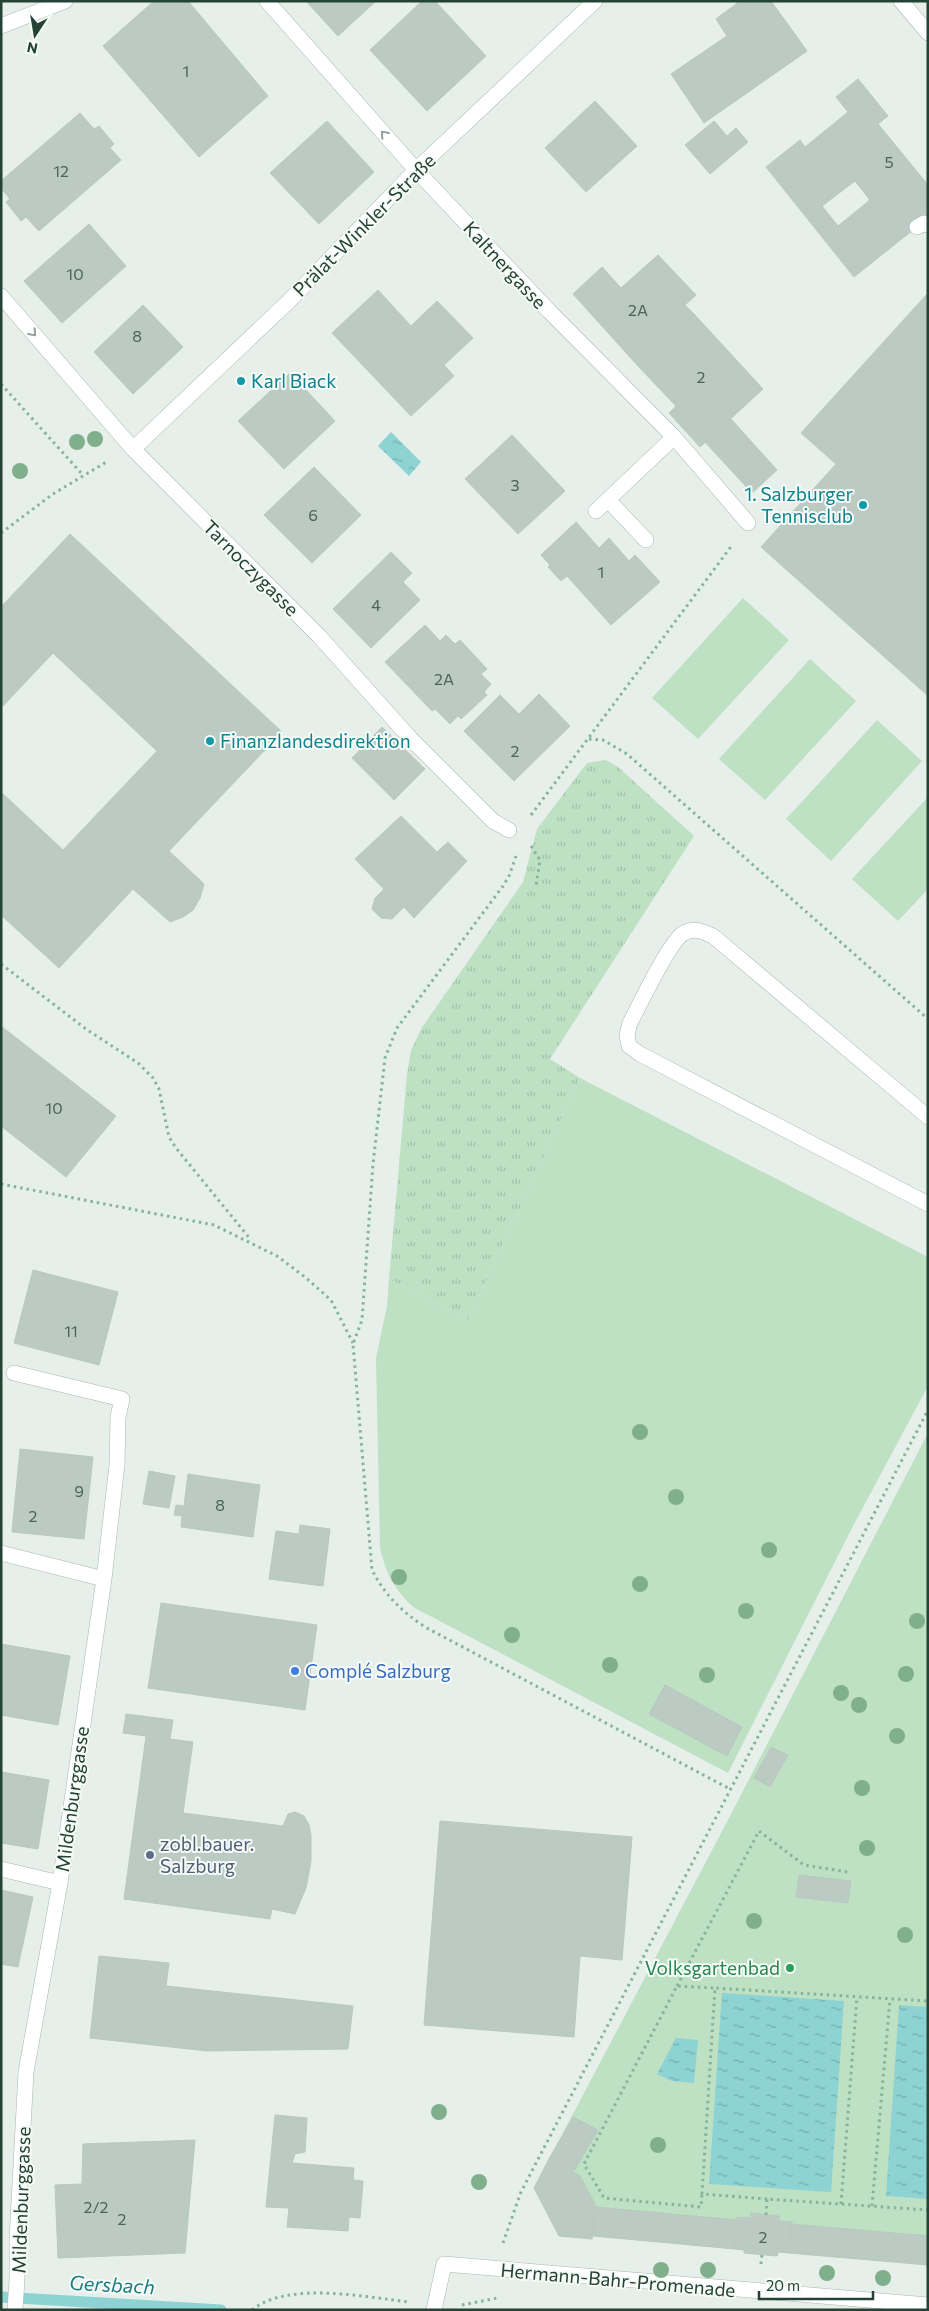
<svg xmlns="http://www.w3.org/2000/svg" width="929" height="2311" font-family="Commissioner,sans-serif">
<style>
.green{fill:#bee0c3}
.park{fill:url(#park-tufts)}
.water{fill:url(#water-ripples)}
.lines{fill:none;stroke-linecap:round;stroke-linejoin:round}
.stream{stroke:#8dd3d4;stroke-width:11}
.building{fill:#bbcac2;stroke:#b8c9bf;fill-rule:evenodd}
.minor-casing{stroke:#a8b8af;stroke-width:16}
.path{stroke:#85b39e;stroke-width:3;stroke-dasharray:2.5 4;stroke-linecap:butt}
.minor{stroke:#fff;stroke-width:15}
.tree{fill:#80af8c}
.oneway{stroke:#92a09a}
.culture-dot{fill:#0f9aa8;stroke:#f6fbf8;stroke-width:2}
.shop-dot{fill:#3f7fe0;stroke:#f6fbf8;stroke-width:2}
.service-dot{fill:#5c6f8a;stroke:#f6fbf8;stroke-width:2}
.leisure-dot{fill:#2e9e5b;stroke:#f6fbf8;stroke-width:2}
.labels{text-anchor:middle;stroke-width:4;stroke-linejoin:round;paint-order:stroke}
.number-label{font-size:16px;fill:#4a6458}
.street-label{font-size:19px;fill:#244235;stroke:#f6fbf8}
.culture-label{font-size:19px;fill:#0d838f;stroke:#f6fbf8;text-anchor:start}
.shop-label{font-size:19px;fill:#366cbe;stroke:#f6fbf8;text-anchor:start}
.service-label{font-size:19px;fill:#4e5e75;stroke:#f6fbf8;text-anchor:start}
.leisure-label{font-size:19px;fill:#27864d;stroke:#f6fbf8;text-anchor:end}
.water-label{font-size:20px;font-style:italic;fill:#1b7d80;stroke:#f6fbf8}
</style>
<defs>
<pattern id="park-tufts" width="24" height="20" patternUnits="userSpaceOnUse" patternTransform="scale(1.25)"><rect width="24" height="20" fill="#bee0c3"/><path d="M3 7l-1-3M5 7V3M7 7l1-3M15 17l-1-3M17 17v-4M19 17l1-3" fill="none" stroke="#a3c1a8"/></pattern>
<pattern id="water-ripples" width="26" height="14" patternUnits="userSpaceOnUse" patternTransform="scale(1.25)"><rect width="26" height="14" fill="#8dd3d4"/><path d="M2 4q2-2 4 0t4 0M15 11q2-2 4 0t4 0" fill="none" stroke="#73adad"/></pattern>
</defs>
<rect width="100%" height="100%" fill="#e6efe9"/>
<!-- green -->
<path class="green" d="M743 598 789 640 698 739 652 698Z
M810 659 856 701 765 800 719 759Z
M877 720 922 761 831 861 786 819Z
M928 797V889L898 921 852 879Z
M580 1078 928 1257V1386L853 1526 728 1773 413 1607C393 1587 386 1574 380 1547L376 1358 387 1306 389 1279 468 1320Z
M928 1433V2265L778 2252 777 2256 744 2253V2250L593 2236 592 2239 559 2236 534 2188 729 1818Z"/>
<!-- park -->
<path class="park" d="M606 760 618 767 694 836 550 1059 580 1078 468 1320 389 1279 407 1074 411 1051 421 1029 523 882 537 829 587 763Z"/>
<!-- water -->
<path class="water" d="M391 432 421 462 409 476 378 446Z
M722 1993 844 2001 831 2192 709 2184Z
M899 2005 928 2007V2199L886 2196Z
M676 2038 698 2040 694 2083 672 2081 657 2074Z"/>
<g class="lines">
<!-- stream -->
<path class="stream" d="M1 2297 221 2310"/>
</g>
<!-- building -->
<path class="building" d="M154 1H188L268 96 199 157 103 46Z
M306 1H376L338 36Z
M422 1H435L486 56 427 111 370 50Z
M740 1H771L807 51 704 123 671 74 727 36 716 19Z
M858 79 888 116 878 124 928 185V218L854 277 766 167 800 140 805 147 848 112 836 97ZM855 181 870 200 838 226 822 206Z
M595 101 637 146 586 192 545 148Z
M80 113 94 129 99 126 114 144 110 148 121 160 39 231 26 217 21 221 6 202 10 199 1 188V181Z
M327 121 374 172 319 224 270 173Z
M714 121 727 136 736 128 748 142 710 174 685 145Z
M89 224 126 266 62 323 24 281Z
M658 255 696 295 685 305 694 314 638 366 573 294 602 267 621 288Z
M378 290 411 326 437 301 473 338 444 365 454 376 411 416 332 333Z
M928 293V694L927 695 761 547 836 464 801 433Z
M143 305 183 347 133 394 94 352Z
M694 314 763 389 700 447 669 413 676 406 638 366Z
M290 373 335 421 284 469 238 421Z
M731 419 777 470 752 493 705 442Z
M512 435 565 491 518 534 465 479Z
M314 467 361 515 312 563 264 515Z
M576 522 599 548 609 538 629 561 635 555 660 582 611 625 567 576 561 581 548 567 550 565 541 555Z
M70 534 282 732 169 851 204 884 200 898 193 910 183 917 170 922 133 889 59 968 1 915V792L63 850 157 751 53 653 1 708V607Z
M391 552 412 573 403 582 420 600 371 648 333 609Z
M425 625 440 641 446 635 455 644 460 640 487 669 481 674 491 684 484 692 487 695 461 719 458 716 450 724 435 709 432 711 385 662Z
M539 694 570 726 514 781 464 731 500 695 519 714Z
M382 727 425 769 394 800 352 758Z
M401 816 437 852 448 842 467 861 414 918 404 907 392 919 381 918 372 909 375 898 384 889 355 859Z
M1 1026 116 1116 66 1177 1 1126Z
M33 1270 118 1292 99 1365 14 1343Z
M20 1449 93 1457 84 1539 12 1532Z
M149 1471 175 1476 169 1508 143 1504Z
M188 1474 260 1485 253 1537 181 1527 182 1516 174 1515 176 1505 184 1506Z
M300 1525 330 1529 323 1586 269 1579 276 1531 299 1534Z
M161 1603 317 1625 305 1710 148 1688Z
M1 1644 70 1656 58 1725 1 1715Z
M665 1685 742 1727 727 1756 649 1714Z
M126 1714 173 1720 170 1739 193 1742 183 1813 283 1826 288 1814 295 1812 304 1816 309 1825 311 1835V1861L306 1888 295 1914 272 1909 270 1919 124 1899 146 1736 123 1733Z
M771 1747 788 1755 770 1787 754 1778Z
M1 1772 49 1780 38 1849 1 1843Z
M440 1821 632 1837 622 1960 580 1956 574 2037 424 2025Z
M799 1875 851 1881 848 1903 796 1897Z
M1 1890 33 1897 18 1967 1 1964Z
M99 1956 169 1963 166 1986 353 2006 348 2049 207 2051 90 2038Z
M275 2115 307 2118 305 2152 295 2154 292 2163 354 2168 353 2180 363 2181 360 2218 349 2217 348 2231 287 2227 289 2208 266 2207Z
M573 2117 598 2130 574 2171 549 2159Z
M195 2140 185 2253 58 2258 55 2185 82 2184 83 2144Z
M549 2159 580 2176 595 2204 592 2239 559 2236 534 2188Z
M595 2207 737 2220 735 2249 593 2236Z
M751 2213 779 2216V2221L792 2222 789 2253 778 2252 777 2256 744 2253V2250L735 2249 737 2217 751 2218Z
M791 2224 928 2236V2265L789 2253Z"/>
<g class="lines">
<defs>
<path id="minor" d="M267 1 416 170 549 311 674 437 748 523
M901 1 928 33
M1 26 65 1
M917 227 924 223 928 225
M1 296 133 449 319 636 411 739 493 821 509 830
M133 449 289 301 416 170 595 1
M608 500 646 540
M596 511 674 437
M928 1117 713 936C704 932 694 927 684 933 670 940 639 1006 630 1023L627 1035 629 1046 640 1054 928 1204
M14 1373 122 1399 118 1417 117 1465 104 1579 60 1883 26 2072 17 2239V2279L15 2310
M1 1553 104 1579
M1 1869 60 1883
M434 2310 444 2264 928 2305"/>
</defs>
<!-- minor casing -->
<use href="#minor" class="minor-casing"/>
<!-- path -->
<path class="path" d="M1 384 82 474
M1 533 53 494 108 461
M589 739 603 740 627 754 928 1019
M531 815 733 544
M531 846 540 860 536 886
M516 856 509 876 503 886 397 1028 385 1058 373 1164 362 1320 353 1344 372 1570C385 1595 401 1611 425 1627L730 1789
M1 964 86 1029 138 1063 153 1078 159 1089 169 1137 176 1148 251 1240
M1 1184 214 1225 277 1256 305 1277 331 1300 353 1343
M677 1986 759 1831 804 1865 848 1872
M702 2195 701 2207 604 2198 584 2164 677 1986 715 1988
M767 2199 702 2194 715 1988 928 2001
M841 2204 857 1997
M872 2206 890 1999
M766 2215 767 2199 928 2210
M503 2243 521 2192 928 1410
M761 2264 762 2254
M462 2305 497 2298
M252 2310C287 2281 366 2297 409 2302"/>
<!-- minor -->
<use href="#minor" class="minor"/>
</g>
<!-- trees -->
<g class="tree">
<circle cx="95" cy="439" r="8"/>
<circle cx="77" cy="442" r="8"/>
<circle cx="20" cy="471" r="8"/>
<circle cx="640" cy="1432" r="8"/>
<circle cx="676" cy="1497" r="8"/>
<circle cx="769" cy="1550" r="8"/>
<circle cx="399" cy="1577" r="8"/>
<circle cx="640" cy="1584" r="8"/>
<circle cx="746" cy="1611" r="8"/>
<circle cx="917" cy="1621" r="8"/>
<circle cx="512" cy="1635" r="8"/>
<circle cx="610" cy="1665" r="8"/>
<circle cx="906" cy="1674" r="8"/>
<circle cx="707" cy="1675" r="8"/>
<circle cx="841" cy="1693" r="8"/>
<circle cx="859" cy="1705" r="8"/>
<circle cx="897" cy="1736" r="8"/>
<circle cx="862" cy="1788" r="8"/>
<circle cx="867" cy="1848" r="8"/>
<circle cx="754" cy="1921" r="8"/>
<circle cx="905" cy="1935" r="8"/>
<circle cx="439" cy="2112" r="8"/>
<circle cx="658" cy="2145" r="8"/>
<circle cx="479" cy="2182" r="8"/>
<circle cx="661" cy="2270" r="8"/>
<circle cx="708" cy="2270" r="8"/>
<circle cx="827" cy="2273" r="8"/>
<circle cx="883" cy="2278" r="8"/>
</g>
<!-- one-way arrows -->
<defs><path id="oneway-chevron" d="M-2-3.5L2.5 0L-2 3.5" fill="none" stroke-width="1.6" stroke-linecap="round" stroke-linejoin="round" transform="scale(1.25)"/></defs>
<g class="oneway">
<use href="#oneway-chevron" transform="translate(384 134) rotate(-131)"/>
<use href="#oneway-chevron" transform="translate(33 333) rotate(49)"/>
</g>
<!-- markers -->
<g class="culture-dot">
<circle cx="241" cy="381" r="5"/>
<circle cx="863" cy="505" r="5"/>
<circle cx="210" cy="741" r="5"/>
</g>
<circle class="shop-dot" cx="295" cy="1671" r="5"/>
<circle class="service-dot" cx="150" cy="1855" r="5"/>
<circle class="leisure-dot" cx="790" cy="1968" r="5"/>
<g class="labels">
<!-- number labels -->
<g class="number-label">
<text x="186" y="77">1</text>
<text x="889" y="168">5</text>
<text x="61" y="177">12</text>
<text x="75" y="280">10</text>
<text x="638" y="316">2A</text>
<text x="137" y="342">8</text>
<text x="701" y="383">2</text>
<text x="515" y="491">3</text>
<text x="313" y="521">6</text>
<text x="601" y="578">1</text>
<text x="376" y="611">4</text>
<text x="444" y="685">2A</text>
<text x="515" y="757">2</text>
<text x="54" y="1114">10</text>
<text x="71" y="1337">11</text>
<text x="79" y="1497">9</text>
<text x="220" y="1511">8</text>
<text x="33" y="1522">2</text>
<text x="96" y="2213">2/2</text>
<text x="122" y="2225">2</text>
<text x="763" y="2243">2</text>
</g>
<!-- street labels -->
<g class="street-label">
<text transform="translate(364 225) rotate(-45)" y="7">Prälat-Winkler-Straße</text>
<text transform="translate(505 265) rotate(47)" y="7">Kaltnergasse</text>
<text transform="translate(251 568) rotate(45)" y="7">Tarnoczygasse</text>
<text transform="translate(72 1799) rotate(-82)" y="7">Mildenburggasse</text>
<text transform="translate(21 2200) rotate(-88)" y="7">Mildenburggasse</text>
<text transform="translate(618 2280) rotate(5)" y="7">Hermann-Bahr-Promenade</text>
</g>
<!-- culture labels -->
<g class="culture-label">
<text x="251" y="388">Karl Biack</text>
<text x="853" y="501" text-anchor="end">1. Salzburger<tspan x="853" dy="22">Tennisclub</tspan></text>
<text x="220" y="748">Finanzlandesdirektion</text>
</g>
<!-- shop labels -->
<g class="shop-label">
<text x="305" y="1678">Complé Salzburg</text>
</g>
<!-- service labels -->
<g class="service-label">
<text x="160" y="1851">zobl.bauer.<tspan x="160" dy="22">Salzburg</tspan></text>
</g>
<!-- leisure labels -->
<g class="leisure-label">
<text x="780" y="1975">Volksgartenbad</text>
</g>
<!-- water labels -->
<g class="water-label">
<text transform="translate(112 2285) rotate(3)" y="7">Gersbach</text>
</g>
</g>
<!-- border -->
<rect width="929" height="2311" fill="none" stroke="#244235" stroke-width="5"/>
<!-- north arrow -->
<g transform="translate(35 35) rotate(192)" stroke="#f6fbf8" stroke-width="4" paint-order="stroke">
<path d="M0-4L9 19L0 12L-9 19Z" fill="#244235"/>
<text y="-8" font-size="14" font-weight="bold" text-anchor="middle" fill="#244235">N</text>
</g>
<!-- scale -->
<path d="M759 2291v8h114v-8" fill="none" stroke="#244235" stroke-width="2.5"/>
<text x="766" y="2291" font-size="15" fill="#244235" stroke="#f6fbf8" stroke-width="4" paint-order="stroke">20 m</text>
</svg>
